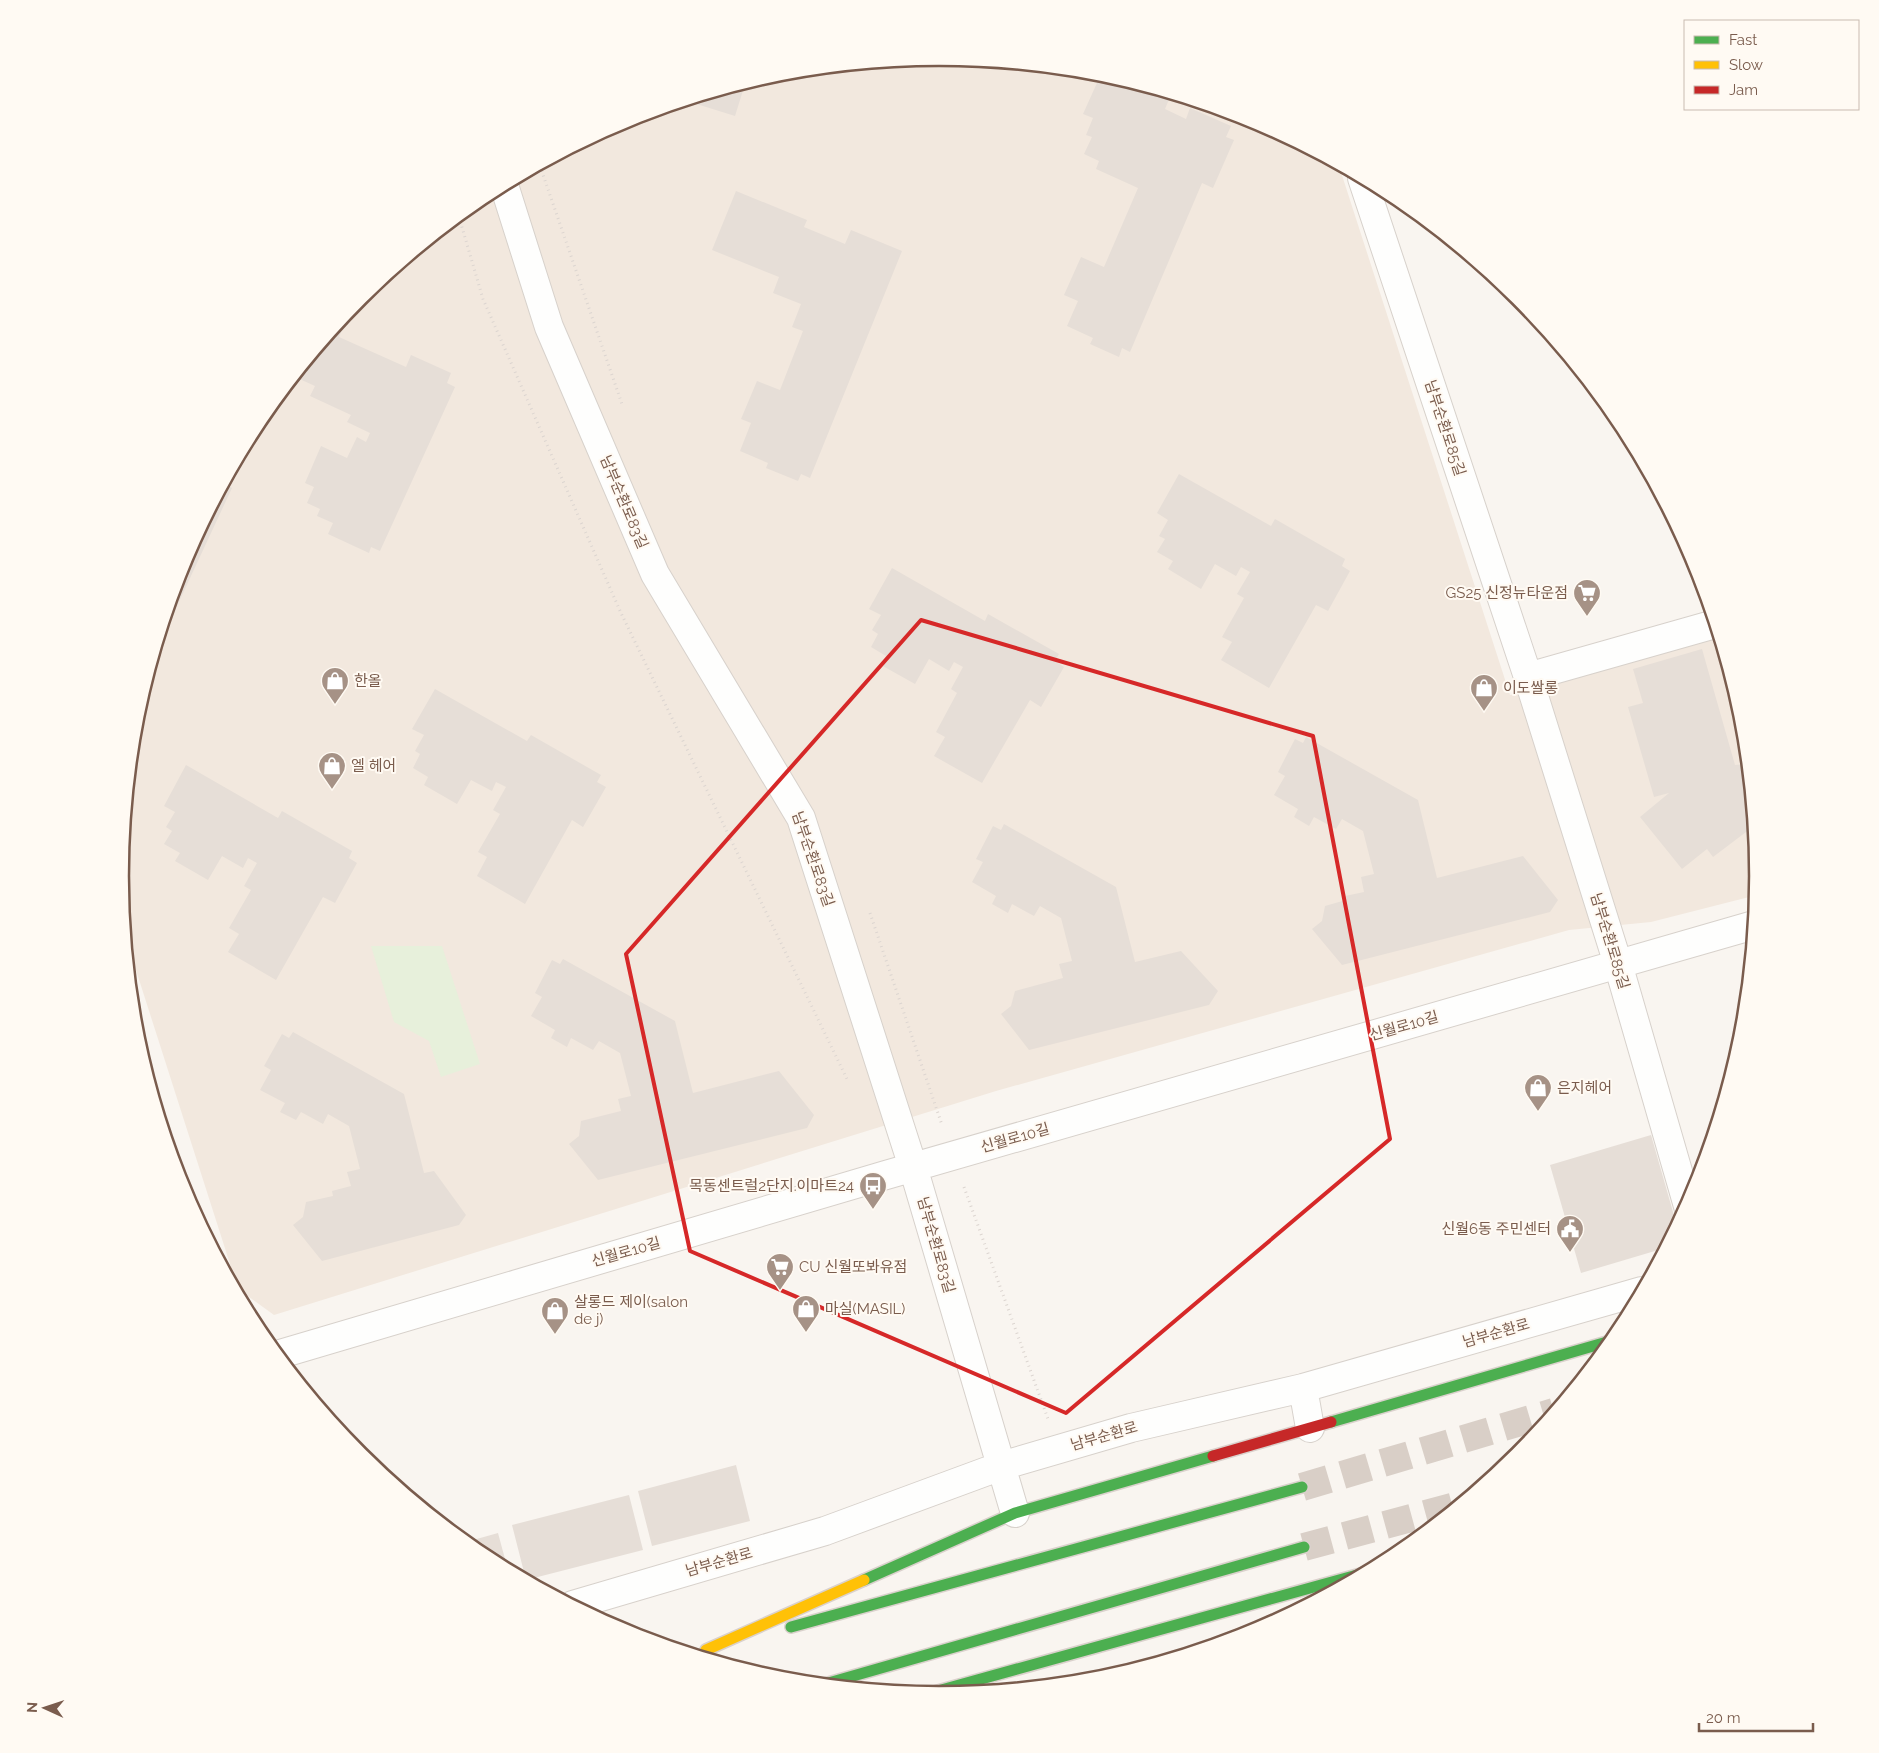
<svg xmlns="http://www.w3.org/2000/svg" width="1879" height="1753" font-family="Raleway,'Noto Sans KR',sans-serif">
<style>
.residential{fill:#f2e8de}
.green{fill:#e7f0db}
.building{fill:#e6ded7}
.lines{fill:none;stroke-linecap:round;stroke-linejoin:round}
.primary-tunnel{stroke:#d9cfc7;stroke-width:28;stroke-dasharray:28 14;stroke-linecap:butt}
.street-casing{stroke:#d7d1cb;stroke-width:30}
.fast-casing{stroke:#dad1cc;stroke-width:14}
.slow-casing{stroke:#dad1cc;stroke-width:14}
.jam-casing{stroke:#dad1cc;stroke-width:14}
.path{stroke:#dcd5d0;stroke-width:3;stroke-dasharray:1 4;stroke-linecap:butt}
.street{stroke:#fefefd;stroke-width:28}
.fast{stroke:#4caf50;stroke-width:11}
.slow{stroke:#ffc107;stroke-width:11}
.jam{stroke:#c62828;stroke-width:11}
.marked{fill:none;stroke:#d62828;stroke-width:4;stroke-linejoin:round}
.labels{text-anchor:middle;stroke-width:4;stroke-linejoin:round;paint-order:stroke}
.street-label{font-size:15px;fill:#7a5c4d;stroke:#fffaf3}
.poi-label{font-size:15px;fill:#7a5c4d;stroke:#fffaf3;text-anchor:start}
.rim{fill:none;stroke:#7a5c4d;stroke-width:2.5}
</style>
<rect width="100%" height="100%" fill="#f9f5f0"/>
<!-- residential -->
<path class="residential" d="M939 58 1100 73 1253 120 1339 166 1510 695 1718 634 1743 717 1758 877 1757 895 1651 922 1569 930 996 1091 274 1315 238 1289 127 942 121 876 136 716 183 563 259 421 361 297 485 195 626 120 780 73Z"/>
<!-- green -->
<path class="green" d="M371 946H442L480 1064 441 1077 429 1041 394 1022Z"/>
<!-- building -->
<path class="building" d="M1101 74 1170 97 1165 109 1186 119 1190 108 1231 126 1226 137 1234 140 1213 188 1202 183 1130 352 1122 348 1119 357 1090 344 1093 338 1067 326 1078 301 1064 295 1081 257 1104 267 1138 188 1096 169 1099 161 1084 154 1092 137 1086 135 1093 118 1083 114Z
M745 84 735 116 687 101Z
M736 191 807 220 804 227 845 244 851 230 902 251 810 478 801 474 798 481 766 468 768 463 740 451 751 423 741 419 757 381 780 390 803 331 792 327 801 304 773 293 779 277 712 250Z
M336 328 342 330 339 337 406 367 411 355 451 373 447 383 455 387 380 551 371 547 369 553 328 534 333 523 317 516 320 509 307 503 314 487 305 483 321 446 347 458 357 437 366 442 370 433 347 422 351 415 310 396 315 386 295 377Z
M1179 474 1271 526 1275 519 1345 559 1342 566 1350 571 1328 611 1316 605 1269 688 1221 660 1232 642 1222 637 1244 598 1237 594 1250 572 1241 567 1236 576 1215 564 1201 589 1168 569 1173 561 1157 552 1165 539 1159 536 1168 520 1157 513Z
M225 484 232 488 156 651 183 563Z
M892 568 985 621 988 614 1059 654 1055 661 1064 667 1041 707 1030 700 982 783 934 756 945 737 936 732 957 693 951 689 963 667 954 662 949 671 929 659 915 684 881 665 886 656 871 647 878 634 872 630 881 615 869 609Z
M1702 649 1735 765 1747 764 1754 835 1750 829 1713 857 1707 849 1682 869 1640 817 1669 793 1654 797 1628 707 1643 703 1633 669Z
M435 689 527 741 531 735 601 775 597 782 606 787 583 827 572 820 525 904 477 876 487 857 478 852 500 814 493 810 506 787 496 782 492 791 471 780 457 804 424 785 428 777 413 768 420 754 415 751 424 735 412 729Z
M1306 737 1418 800 1437 878 1523 856 1558 900 1550 912 1342 965 1312 929 1322 921 1325 906 1346 900 1345 896 1364 892 1361 877 1374 874 1363 831 1342 819 1336 829 1314 817 1309 826 1294 817 1298 809 1274 795 1285 776 1278 772 1295 739 1303 743Z
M186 765 278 818 282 811 352 851 349 858 357 863 335 903 323 897 276 980 228 952 239 934 229 928 251 890 244 886 257 863 248 858 243 868 222 856 208 880 175 861 180 853 164 844 172 831 166 827 175 812 164 806Z
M1004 824 1116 887 1135 962 1181 951 1218 991 1209 1005 1029 1050 1001 1014 1011 1006 1015 991 1063 978 1059 964 1072 961 1061 918 1040 906 1034 916 1012 904 1008 913 992 904 996 896 972 882 983 862 976 859 993 826 1001 830Z
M563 959 675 1021 693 1093 779 1071 814 1115 807 1128 598 1180 569 1144 579 1136 581 1121 621 1111 618 1099 631 1096 620 1053 599 1041 593 1050 571 1038 567 1047 551 1038 555 1030 531 1016 542 997 535 993 552 960 560 964Z
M293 1032 404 1094 424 1173 434 1171 466 1215 459 1225 322 1261 293 1225 303 1217 306 1202 333 1196 332 1191 351 1186 347 1172 360 1169 349 1126 328 1114 323 1124 301 1112 296 1120 280 1112 285 1103 260 1090 271 1070 264 1066 282 1034 289 1038Z
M1651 1135 1677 1226 1665 1248 1581 1273 1550 1165Z
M736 1465 750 1521 652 1546 638 1491Z
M629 1495 643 1550 526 1580 512 1525Z
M498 1533 508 1570 484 1557 466 1542Z"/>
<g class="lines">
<!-- primary-tunnel -->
<path class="primary-tunnel" d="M1302 1487 1554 1412
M1304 1547 1459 1505"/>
<defs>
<path id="street" d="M1362 178 1528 677 1618 964 1688 1206
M504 185 549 327 655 574 801 818 913 1167 1015 1513
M1528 677 1715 624
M277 1355 886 1175 1754 925
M1303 1388 1310 1428
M573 1605 825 1531 1001 1466 1131 1428 1303 1388 1642 1291"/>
<path id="fast" d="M1331 1422 1614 1340
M864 1580 1015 1513 1213 1456
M791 1627 1302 1487
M825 1684 1304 1547
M927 1694 1368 1572"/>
<path id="slow" d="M706 1650 864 1580"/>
<path id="jam" d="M1213 1456 1331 1422"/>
</defs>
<!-- street casing -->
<use href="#street" class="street-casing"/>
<!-- fast casing -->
<use href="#fast" class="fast-casing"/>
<!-- slow casing -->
<use href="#slow" class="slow-casing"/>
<!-- jam casing -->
<use href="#jam" class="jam-casing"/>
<!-- path -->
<path class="path" d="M540 166 623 407
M459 217 483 299 621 613 847 1079
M870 913 942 1125
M964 1187 1048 1419"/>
<!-- street -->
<use href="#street" class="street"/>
<!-- fast -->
<use href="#fast" class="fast"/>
<!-- slow -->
<use href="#slow" class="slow"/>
<!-- jam -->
<use href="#jam" class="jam"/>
</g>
<!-- marked area -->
<path class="marked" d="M921 620 1313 736 1390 1139 1066 1413 690 1251 626 954Z"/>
<!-- icons -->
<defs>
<symbol id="supermarket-pin" viewBox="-11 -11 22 30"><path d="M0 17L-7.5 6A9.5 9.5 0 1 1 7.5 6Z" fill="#a69286" stroke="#fffaf3"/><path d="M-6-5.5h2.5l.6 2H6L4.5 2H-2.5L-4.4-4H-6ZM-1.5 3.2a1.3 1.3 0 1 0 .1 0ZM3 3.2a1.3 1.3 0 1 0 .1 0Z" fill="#fff"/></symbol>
<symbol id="shop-pin" viewBox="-11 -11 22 30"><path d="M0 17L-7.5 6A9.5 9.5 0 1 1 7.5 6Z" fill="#a69286" stroke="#fffaf3"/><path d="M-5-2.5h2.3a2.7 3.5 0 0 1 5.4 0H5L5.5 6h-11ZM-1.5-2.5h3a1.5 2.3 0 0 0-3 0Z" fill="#fff"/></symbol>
<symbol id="bus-pin" viewBox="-11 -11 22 30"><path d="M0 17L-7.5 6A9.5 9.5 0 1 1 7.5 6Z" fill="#a69286" stroke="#fffaf3"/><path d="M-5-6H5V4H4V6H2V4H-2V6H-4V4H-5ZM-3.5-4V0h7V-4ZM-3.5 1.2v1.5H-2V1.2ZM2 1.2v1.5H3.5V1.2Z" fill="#fff"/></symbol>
<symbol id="civic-pin" viewBox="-11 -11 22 30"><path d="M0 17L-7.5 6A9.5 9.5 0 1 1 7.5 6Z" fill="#a69286" stroke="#fffaf3"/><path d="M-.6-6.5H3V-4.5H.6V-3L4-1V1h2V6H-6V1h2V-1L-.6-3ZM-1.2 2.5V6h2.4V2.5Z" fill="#fff"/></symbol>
</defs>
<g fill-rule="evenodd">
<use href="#supermarket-pin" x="1571" y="577" width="32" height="43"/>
<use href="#shop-pin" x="319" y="665" width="32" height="43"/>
<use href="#shop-pin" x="1468" y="672" width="32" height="43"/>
<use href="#shop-pin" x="316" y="750" width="32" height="43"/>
<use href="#shop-pin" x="1522" y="1072" width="32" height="43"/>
<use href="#bus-pin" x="857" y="1170" width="32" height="43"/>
<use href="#civic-pin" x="1554" y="1213" width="32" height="43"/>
<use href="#supermarket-pin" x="764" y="1251" width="32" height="43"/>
<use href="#shop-pin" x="790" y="1293" width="32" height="43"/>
<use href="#shop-pin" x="539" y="1295" width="32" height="43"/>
</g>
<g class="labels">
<!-- street labels -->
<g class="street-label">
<text transform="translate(1445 428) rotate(72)" y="5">남부순환로85길</text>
<text transform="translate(624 502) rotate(67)" y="5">남부순환로83길</text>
<text transform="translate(813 859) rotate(71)" y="5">남부순환로83길</text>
<text transform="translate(1610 941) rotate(73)" y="5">남부순환로85길</text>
<text transform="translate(1404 1026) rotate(-16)" y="5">신월로10길</text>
<text transform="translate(1015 1138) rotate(-16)" y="5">신월로10길</text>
<text transform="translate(936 1245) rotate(74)" y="5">남부순환로83길</text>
<text transform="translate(626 1252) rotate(-16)" y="5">신월로10길</text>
<text transform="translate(1496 1333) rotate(-16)" y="5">남부순환로</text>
<text transform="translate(1104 1436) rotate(-16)" y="5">남부순환로</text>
<text transform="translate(719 1562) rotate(-16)" y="5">남부순환로</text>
</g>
<!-- poi labels -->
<g class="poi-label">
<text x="1568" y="598" text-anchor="end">GS25 신정뉴타운점</text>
<text x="354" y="686">한올</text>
<text x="1503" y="693">이도쌀롱</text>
<text x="351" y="771">엘 헤어</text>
<text x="1557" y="1093">은지헤어</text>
<text x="854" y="1191" text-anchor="end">목동센트럴2단지.이마트24</text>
<text x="1551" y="1234" text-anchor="end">신월6동 주민센터</text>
<text x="799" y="1272">CU 신월또봐유점</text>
<text x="574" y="1307">살롱드 제이(salon<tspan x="574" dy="17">de j)</tspan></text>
<text x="825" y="1314">마실(MASIL)</text>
</g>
</g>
<!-- crop -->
<path d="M0 0H1879V1753H0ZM129 876a810 810 0 1 1 1620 0a810 810 0 1 1-1620 0Z" fill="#fffaf3" fill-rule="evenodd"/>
<path class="rim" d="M129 876a810 810 0 1 1 1620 0a810 810 0 1 1-1620 0Z"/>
<!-- legend -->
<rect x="1684" y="20" width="175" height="90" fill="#fffaf3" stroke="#cabbb1"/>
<rect x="1694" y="36" width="25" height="8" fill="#4caf50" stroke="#cabbb1"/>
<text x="1729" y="45" font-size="15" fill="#7a5c4d">Fast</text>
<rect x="1694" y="61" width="25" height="8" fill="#ffc107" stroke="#cabbb1"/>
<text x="1729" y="70" font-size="15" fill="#7a5c4d">Slow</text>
<rect x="1694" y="86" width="25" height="8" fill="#c62828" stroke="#cabbb1"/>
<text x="1729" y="95" font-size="15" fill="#7a5c4d">Jam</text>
<!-- north arrow -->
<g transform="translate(45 1708) rotate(273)" stroke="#fffaf3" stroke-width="4" paint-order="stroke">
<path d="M0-4L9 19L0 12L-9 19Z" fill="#7a5c4d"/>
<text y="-8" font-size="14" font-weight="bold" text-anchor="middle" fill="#7a5c4d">N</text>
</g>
<!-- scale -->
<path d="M1699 1723v8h114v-8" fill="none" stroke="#7a5c4d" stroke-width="2.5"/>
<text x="1706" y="1723" font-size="15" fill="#7a5c4d" stroke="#fffaf3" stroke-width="4" paint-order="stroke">20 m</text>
</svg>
